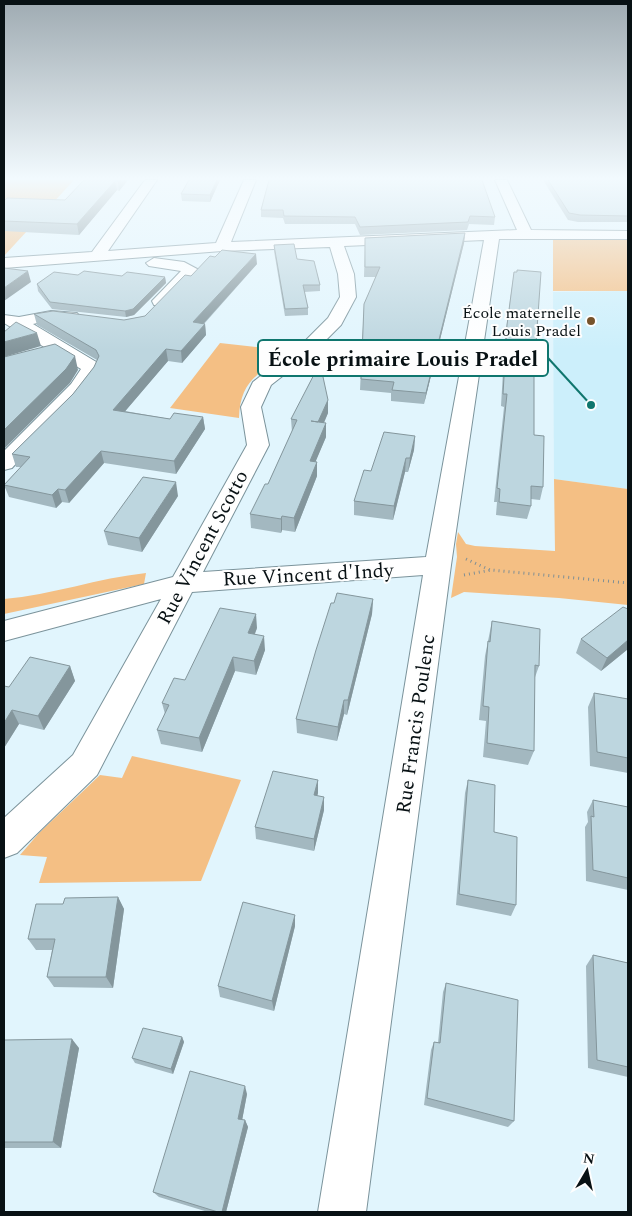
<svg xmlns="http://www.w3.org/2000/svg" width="632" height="1216" font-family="Spectral,serif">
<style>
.built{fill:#cceffb}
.green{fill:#f4bf84}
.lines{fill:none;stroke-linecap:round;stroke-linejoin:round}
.minor-casing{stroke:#7b939b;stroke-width:2}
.path{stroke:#808f94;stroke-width:3;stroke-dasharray:1 4;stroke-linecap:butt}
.minor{fill:#fff;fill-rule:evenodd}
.wall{fill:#a3b8c0}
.shaded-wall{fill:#84969c}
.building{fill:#bdd6df;stroke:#84969c}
.poi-dot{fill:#76532b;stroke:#fefefe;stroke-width:2}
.labels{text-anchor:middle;stroke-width:4;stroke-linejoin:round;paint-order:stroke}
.far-poi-label{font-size:16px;fill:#081114;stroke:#fefefe;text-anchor:end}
.street-label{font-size:20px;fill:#081114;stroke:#fefefe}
.leader{fill:none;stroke:#0f766e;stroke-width:2}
.callout-dot{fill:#0f766e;stroke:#fefefe;stroke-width:2}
.callout{fill:#fefefe;stroke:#0f766e;stroke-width:2}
.callout-label{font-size:21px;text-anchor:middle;font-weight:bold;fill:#081114}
</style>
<rect width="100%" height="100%" fill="#e1f5fd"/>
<!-- built -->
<path class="built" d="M628 291V489L554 479 553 292Z"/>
<!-- green -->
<path class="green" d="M4 180H74L4 256Z
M553 240H628V291H553Z
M220 343 292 351C262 372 240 378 239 418L170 408Z
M554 479 628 489V605L559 598 464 592 451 598 457 557 456 544 458 532 466 544 475 546 555 551Z
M146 573 144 584 4 614V599C52 595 98 578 146 573Z
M132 756 241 780 201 881 39 883 47 857 20 855 39 833 100 775 122 778Z"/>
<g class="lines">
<defs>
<path id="minor" d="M145 180H157L108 251 216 243 244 180H256L231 242 517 230 495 180H507L531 230 628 231V239H499L451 565 366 1212H318L423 575 192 592 97 775 17 853 4 858V818L73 755 161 599 4 641V621L173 577 247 445 241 407 253 382 305 341 328 318 340 297 338 274 330 247 222 251 4 268V258L92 252ZM484 240 426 557 203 572 269 445 261 407 271 385 317 349 341 325 356 297 354 274 344 246Z
M154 258 184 262 199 270 166 305H154L152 301 181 271 149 266 146 263Z
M51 311 77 313 80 317 77 321C63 324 48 320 33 324L98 363 100 367C92 393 34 445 12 468L4 470V451L71 384 81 369 4 323V315L19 317Z"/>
</defs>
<!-- minor casing -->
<use href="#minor" class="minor-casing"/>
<!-- path -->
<path class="path" d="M466 559 490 570
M464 575 491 570 628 583"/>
<!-- minor -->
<use href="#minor" class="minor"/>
</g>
<!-- wall -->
<path class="wall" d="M84 180H128L119 191 117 190 79 235 4 231V201L65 200Z
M189 180H220L210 202 182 201 181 194Z
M269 180 495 217 494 225 469 224 467 230 360 235 355 224H285L283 218 261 217V210Z
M543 180H628V224L627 222H578L568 220Z
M465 233 464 243 424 404 391 401V393L360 390 364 304 376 277H364L365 238Z
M274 245 297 259 320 285V291L304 292 308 308V315L285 316 274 251Z
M257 264 204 324H205L206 335 182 363 168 361 125 411 170 419 203 417 205 429 176 474 104 463 69 503 62 502 56 508 9 497 4 485 21 467H16L12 454 73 394 94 367 97 360 37 325 34 314 124 320 145 316 191 276Z
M514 272 534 372V435L543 487 540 500 531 499V506L527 519 496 515 497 502H494L504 407 501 406 505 337Z
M78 275 165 277 166 283 134 315 126 317 52 309 38 291 37 284Z
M328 400V413L324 423H326V437L315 462H317V476L295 532 282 530 281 533 251 528 250 514 268 484 292 432 291 419Z
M415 436 414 450 408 472H405L393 520 354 515V501L371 471Z
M178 496 142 552 108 545 104 531Z
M373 599 372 614 347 715 344 714 337 741 297 733 296 719 334 603Z
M628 609V649L601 671 576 653 581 639Z
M492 621 539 666 534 680V751L528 765 483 757 486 721 479 720 485 656Z
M257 628 255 634 265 650 256 675 235 671 202 752 161 744 157 730 165 714 162 703 185 680Z
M70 666 75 681 44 730 19 724 4 748 9 687Z
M594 693 628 699V773L590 766 588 707Z
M318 780V793L317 796 324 797V810L314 851 256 839 255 827Z
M468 780 494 832 516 905 511 916 456 905 465 793Z
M593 800 628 807V890L586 881 585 827 588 822 587 812Z
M118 897 124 909 113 988 54 987 47 977 52 950H36L28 939Z
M295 915V926L274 1011 220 997 218 986Z
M593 955 628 963V1077L588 1068 586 966Z
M446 983 514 1121 508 1127 424 1105 431 1050 434 1042 438 1043 443 992Z
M182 1037 184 1042 173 1074 135 1063 132 1058Z
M4 1040 79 1048 61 1148H4Z
M247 1094 242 1120H245L248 1127 226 1212H208L159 1197 153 1192Z"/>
<!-- shaded-wall -->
<path class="shaded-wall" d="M119 180H128L119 191 118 181Z
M217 180H220L210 202V195Z
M115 181 117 190 79 235 77 224Z
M465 233 464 243 424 404 426 393Z
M256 254 257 264 195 333 193 322Z
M28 271 31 282 4 301V288Z
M165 277 166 283 134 315 126 317 125 311Z
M205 324 206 335 182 363 181 351Z
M37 333 41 346 4 357V342Z
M166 349 168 361 116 422 113 410Z
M75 356 78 370 70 383 4 449V430Z
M328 400V413L318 436V422Z
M203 417 205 429 176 474 174 461Z
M326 423V437L310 475V461Z
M415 436 414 450 408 472 410 458Z
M101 451 104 463 69 503 65 490Z
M406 458 405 472 393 520 394 506Z
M317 462V476L295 532 294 518Z
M176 482 178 496 142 552 139 538Z
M58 489 62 502 56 508 52 495Z
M282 516V530L281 533V519Z
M373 599 372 614 347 715 348 700Z
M256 614 257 628 249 647 248 633Z
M264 636 265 650 256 675 254 661Z
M628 640V649L601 671 607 658Z
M233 657 235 671 202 752 199 738Z
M70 666 75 681 44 730 38 716Z
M344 700V714L337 741 338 727Z
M12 710 19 724 4 748V723Z
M318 780V793L314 808V795Z
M324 797V810L314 851V839Z
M118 897 124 909 113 988 106 977Z
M295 915V926L274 1011 272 1001Z
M182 1037 184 1042 173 1074 171 1069Z
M72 1039 79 1048 61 1148 53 1142Z
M245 1086 247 1094 241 1126 238 1119Z
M245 1120 248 1127 226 1212H222Z"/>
<!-- building -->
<path class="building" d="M84 180H119L118 181H115L77 224 4 221V201L7 198 65 200Z
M189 180H217L210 195 181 194Z
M269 180H482L495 217 470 216 468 222 360 227 355 217 284 216 283 210H261Z
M548 180H628V216L580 215 569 213Z
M465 233 426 393 392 390 394 382 361 379 364 304 380 267H365V238Z
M294 244 297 259 314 261 320 285H303L308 308 285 309 274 245Z
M222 250 256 254 193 322 205 324 181 351 166 349 113 410 170 419 174 413 203 417 174 461 101 451 65 490 58 489 52 495 4 485 30 457 12 454 73 394 94 367 99 356 96 350 34 314 53 311 124 320 145 316 185 275 191 276 210 256 215 257Z
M4 268 28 271 4 288Z
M517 270 541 272 534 372V435L544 436 543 487 531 486V506L499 502 500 489 497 488 507 394H503L507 325 514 272H517Z
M84 271 122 276 127 272 165 277 133 309 125 311 50 302 37 284 54 272 78 275Z
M16 322 37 333 4 342V332Z
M55 344 75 356 66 369 4 430V357Z
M320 363 328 400 318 422 311 421 326 423 310 461 317 462 294 518 282 516 281 519 250 514 265 484H268L297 420 291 419Z
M384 432 415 436 410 458H406L394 506 354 501 364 470 371 471Z
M143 477 176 482 139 538 104 531Z
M337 593 373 599 348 700H344L338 727 296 719 316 650 331 603H334Z
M623 607 628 609V640L607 658 581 639Z
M220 608 256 614 248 633 264 636 254 661 233 657 199 738 157 730 169 705 162 703 174 678 185 680Z
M492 621 540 629 539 666 535 665 534 751 487 743 489 707 483 706 488 641 490 642Z
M30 657 70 666 38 716 12 710 4 723V686L9 687Z
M594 693 628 699V758L597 752Z
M273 771 318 780 314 795 324 797 314 839 255 827Z
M468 780 495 785 494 832 517 837 516 905 459 894Z
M593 800 628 807V878L593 870 591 816 594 817Z
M118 897 106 977H47L55 939H28L36 904H63L65 898Z
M243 902 295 915 272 1001 218 986Z
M593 955 628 963V1067L597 1060Z
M446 983 518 1000 514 1121 427 1098 434 1042 440 1043Z
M143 1028 182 1037 171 1069 132 1058Z
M72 1039 53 1142H4V1040Z
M190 1071 245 1086 238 1119 245 1120 222 1212H218L153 1192Z"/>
<!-- sky -->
<linearGradient id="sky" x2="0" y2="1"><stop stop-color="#9fabb2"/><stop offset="0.51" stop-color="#f2fafe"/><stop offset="1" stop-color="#f2fafe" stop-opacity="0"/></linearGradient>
<rect width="632" height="350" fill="url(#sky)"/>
<!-- markers -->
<circle class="poi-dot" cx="591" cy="321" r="5"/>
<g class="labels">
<!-- far-poi labels -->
<g class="far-poi-label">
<text x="581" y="318">École maternelle<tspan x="581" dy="18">Louis Pradel</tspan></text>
</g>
<!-- street labels -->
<g class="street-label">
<text transform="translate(202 547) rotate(-62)" y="7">Rue Vincent Scotto</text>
<text transform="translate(308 574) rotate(-3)" y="7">Rue Vincent d'Indy</text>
<text transform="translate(415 724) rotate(-82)" y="7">Rue Francis Poulenc</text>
</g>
</g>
<!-- callouts -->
<path class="leader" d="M591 405L548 358"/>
<circle class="callout-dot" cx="591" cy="405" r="5"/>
<rect class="callout" x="258" y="340" width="290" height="36" rx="5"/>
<g class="callout-label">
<text x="403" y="366">École primaire Louis Pradel</text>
</g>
<!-- border -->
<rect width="632" height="1216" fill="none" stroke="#081114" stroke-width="10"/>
<!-- north arrow -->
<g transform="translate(587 1171) rotate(9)" stroke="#fefefe" stroke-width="4" paint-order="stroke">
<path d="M0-4L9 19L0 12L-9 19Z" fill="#081114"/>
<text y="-8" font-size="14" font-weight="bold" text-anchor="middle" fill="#081114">N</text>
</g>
</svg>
